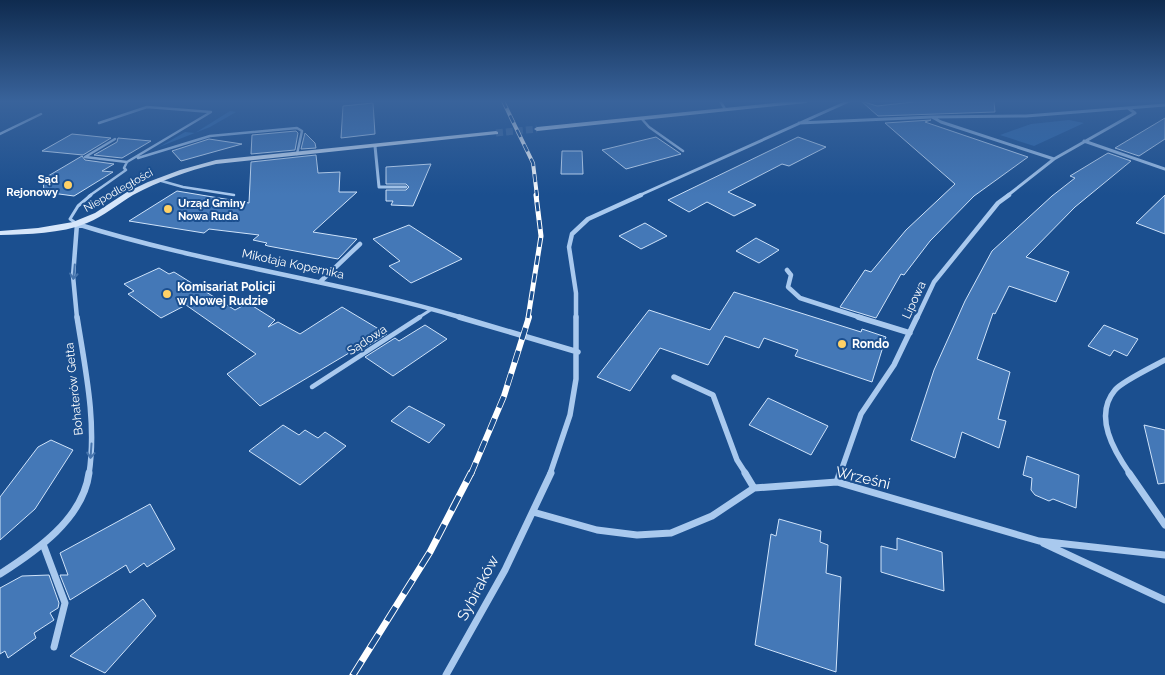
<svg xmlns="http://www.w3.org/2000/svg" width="1165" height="675" font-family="Raleway,sans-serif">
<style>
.green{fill:#2e69ad}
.building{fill:#4478b7;stroke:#cfe3fa}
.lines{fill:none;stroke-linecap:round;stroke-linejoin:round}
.secondary-tunnel{stroke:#3d69a0;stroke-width:7;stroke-dasharray:7 3;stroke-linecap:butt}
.lane-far2{stroke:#a9c9ee;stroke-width:2.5}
.lane-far1{stroke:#a9c9ee;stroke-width:3}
.lane{stroke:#a9c9ee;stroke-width:4.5}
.street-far3{stroke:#a9c9ee;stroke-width:3}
.street-far2{stroke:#a9c9ee;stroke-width:4.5}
.street-far1{stroke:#a9c9ee;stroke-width:5.5}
.street{stroke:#a9c9ee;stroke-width:7}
.secondary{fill:#d6e6fa;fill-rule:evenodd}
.rail-far3-casing{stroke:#fff;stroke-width:4}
.rail-far2-casing{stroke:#fff;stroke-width:5}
.rail-far1-casing{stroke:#fff;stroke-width:6}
.rail-casing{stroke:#fff;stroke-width:7}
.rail-far3{stroke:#1b4f8f;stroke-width:2.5;stroke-dasharray:8;stroke-linecap:butt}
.rail-far2{stroke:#1b4f8f;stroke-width:3;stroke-dasharray:9;stroke-linecap:butt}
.rail-far1{stroke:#1b4f8f;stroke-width:4.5;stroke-dasharray:12;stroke-linecap:butt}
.rail{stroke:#1b4f8f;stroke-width:5;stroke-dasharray:16;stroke-linecap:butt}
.oneway{stroke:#4674ac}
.poi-dot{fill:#ffd166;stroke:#1b4f8f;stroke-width:2}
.labels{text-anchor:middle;stroke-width:4;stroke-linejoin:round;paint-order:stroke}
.far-poi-label{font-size:11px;font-weight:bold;fill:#fff;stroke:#1b4f8f;text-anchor:end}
.far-street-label{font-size:11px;fill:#fff;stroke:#1b4f8f}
.street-label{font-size:12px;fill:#fff;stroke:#1b4f8f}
.poi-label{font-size:12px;font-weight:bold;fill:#fff;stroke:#1b4f8f;text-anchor:start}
.near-street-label{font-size:15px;fill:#fff;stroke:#1b4f8f}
</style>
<rect width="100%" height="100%" fill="#1b4f8f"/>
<!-- green -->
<path class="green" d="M230 111 236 112 210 127 159 147 185 132 195 133Z
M1069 120 1084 123 1034 146 1000 135 1031 124Z"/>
<!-- building -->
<path class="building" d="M861 101 877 106 922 101H994L995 112 878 116Z
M373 103 375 134 341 138 343 106Z
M1165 118V139L1139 156 1115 148Z
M931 120 925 122 1028 157 974 196 930 241 904 275 901 274 876 318 840 307 865 270 871 272 906 230 955 184 885 123Z
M296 131 298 133 295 150 251 154 252 135Z
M305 133 315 143 316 148 301 149Z
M72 134 111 138 83 155 42 151Z
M656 137 681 154 626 169 602 150Z
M798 137 826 147 789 166 782 164 728 192 756 205 734 216 707 202 689 212 668 200Z
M118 138 151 141 122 158 94 155 117 142Z
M209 139 242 144 181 161 172 151Z
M562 151H582L583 174H561Z
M1108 153 1131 161 1075 207 1026 257 1069 272 1056 302 1009 286 995 314 993 313 977 359 1010 372 998 419 1006 421 999 448 962 432 955 458 911 440 934 370 965 301 992 251 1052 196 1075 178 1070 176Z
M316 155 318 173 340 172 339 192H357L313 232 357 239 338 259 268 246 265 245 267 243 253 240 259 235 209 229 204 233 129 221 177 191 249 203 251 162Z
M82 156 85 160 114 164 102 171 113 172 74 196 44 192 43 179Z
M431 164 413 206 391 205 393 201H386V190H406L409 187 406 184H386V167Z
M1165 195V234L1136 223Z
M645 223 667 236 641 249 619 236Z
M409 225 462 259 411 283 389 266 400 261 373 239Z
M756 238 779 250 759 263 736 251Z
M159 268 169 274 174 272 235 310 248 303 275 320 268 327 278 322 300 334 342 307 387 334 358 352 354 350 260 406 227 374 256 354 186 305 161 318 128 294 134 291 124 284Z
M734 292 861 332 862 329 886 337 872 382 795 356 798 350 764 338 759 348 725 336 708 365 660 348 630 391 597 377 649 310 710 330Z
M425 325 447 339 393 376 365 357 395 338 399 341Z
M1104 325 1138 339 1127 356 1114 350 1110 356 1088 346Z
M768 398 828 426 811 455 749 425Z
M409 406 445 425 429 443 391 421Z
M283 425 299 435 305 430 318 438 325 432 346 446 300 485 249 451Z
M1144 425 1165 430V483L1158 484Z
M51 440 73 450 35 509 0 540V497L38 447Z
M1027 456 1079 475 1076 508 1053 499 1049 501 1035 495 1031 490 1032 478 1023 475Z
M150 504 175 549 147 567 144 563 130 573 126 565 70 600 60 575H68L60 553Z
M779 519 821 531 820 542 828 545 826 573 841 577 836 672 755 645 771 534 776 536Z
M897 538 942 552 944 591 881 572V546L897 550Z
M49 575 59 603 58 608 50 613 54 620 34 633 36 638 8 658 5 651 0 654V588L22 576Z
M143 599 156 616 105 673 70 656Z"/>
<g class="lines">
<!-- secondary-tunnel -->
<path class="secondary-tunnel" d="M496 133 537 129"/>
<!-- lane-far2 -->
<path class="lane-far2" d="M720 101 725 109
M641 118 649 127 683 151
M99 123 147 107 211 112 127 162
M0 134 41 114
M138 158 210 136 297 128 302 131 297 154
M158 180 183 187 234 195
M89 196 126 170 124 168 127 162 85 157 115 139"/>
<!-- lane-far1 -->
<path class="lane-far1" d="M77 224 70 219 78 206 91 195
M418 318 432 309"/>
<!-- lane -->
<path class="lane" d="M312 387 420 317"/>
<!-- street-far3 -->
<path class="street-far3" d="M932 117 941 122 1054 159
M799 123 931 117 1026 116 1165 105
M1084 141 1165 169
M375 146 379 187H406
M638 196 849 101
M1007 196 1054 159 1135 113 1128 108"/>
<!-- street-far2 -->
<path class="street-far2" d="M787 270 791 275 788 287 800 298 862 318
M321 281 360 244
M77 318 73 276 77 224C204 264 336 280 463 318
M576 318V293L569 247 572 234 588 219 641 195
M917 318 934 282 998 203 1009 195"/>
<!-- street-far1 -->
<path class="street-far1" d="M77 317C85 368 97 422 89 474
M459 317 578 352
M858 317 910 333
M674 377 713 395 737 460 746 474
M550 474 570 415 576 379V317
M840 474 861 414 894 365 917 317
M1130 474C1114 451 1093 416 1115 390 1121 382 1154 366 1165 360"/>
<!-- street -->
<path class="street" d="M745 473 754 488
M1129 473 1165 525
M837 482 840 473
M533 512 597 530 637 535 671 533 712 516 754 488 837 482 1039 541 1165 555
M1043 543 1165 600
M43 544 65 603 54 647
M0 574C36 551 83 519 89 473
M446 675 505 570 551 473"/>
<!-- secondary -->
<path class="secondary" d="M793 101H809L806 103 537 131 534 129 537 127Z
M496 131 498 132V134L216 164C187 171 159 181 133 195 118 204 104 216 87 223 60 234 29 234 0 235V231L38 228 73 222 95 213 127 192 148 182 180 170 216 160Z"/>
<defs>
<path id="rail-far3" d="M503 101 533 163 537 196"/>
<path id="rail-far2" d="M528 318 541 236 536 195"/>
<path id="rail-far1" d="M471 474 504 396 529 317"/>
<path id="rail" d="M353 675 430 552 471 473"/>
</defs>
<!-- rail-far3 casing -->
<use href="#rail-far3" class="rail-far3-casing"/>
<!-- rail-far2 casing -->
<use href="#rail-far2" class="rail-far2-casing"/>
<!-- rail-far1 casing -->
<use href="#rail-far1" class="rail-far1-casing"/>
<!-- rail casing -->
<use href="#rail" class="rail-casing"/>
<!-- rail-far3 -->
<use href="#rail-far3" class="rail-far3"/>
<!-- rail-far2 -->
<use href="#rail-far2" class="rail-far2"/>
<!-- rail-far1 -->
<use href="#rail-far1" class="rail-far1"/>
<!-- rail -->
<use href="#rail" class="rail"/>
</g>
<!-- one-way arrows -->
<defs><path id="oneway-shaft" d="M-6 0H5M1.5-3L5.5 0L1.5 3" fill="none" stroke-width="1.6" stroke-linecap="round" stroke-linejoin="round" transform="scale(1.25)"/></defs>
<g class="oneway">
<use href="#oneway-shaft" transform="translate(74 272) rotate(96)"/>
<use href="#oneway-shaft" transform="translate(91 451) rotate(94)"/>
</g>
<!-- sky -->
<linearGradient id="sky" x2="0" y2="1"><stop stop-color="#0f2b4f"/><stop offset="0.52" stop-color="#39639b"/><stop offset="1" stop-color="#39639b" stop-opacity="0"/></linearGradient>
<rect width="1165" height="195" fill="url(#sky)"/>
<!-- markers -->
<g class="poi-dot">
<circle cx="68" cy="185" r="5"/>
<circle cx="168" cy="209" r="5"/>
<circle cx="167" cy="294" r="5"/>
<circle cx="842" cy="344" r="5"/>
</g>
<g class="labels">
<!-- far-poi labels -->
<g class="far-poi-label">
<text x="58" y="183">Sąd<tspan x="58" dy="13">Rejonowy</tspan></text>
<text x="178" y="207" text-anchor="start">Urząd Gminy<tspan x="178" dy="13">Nowa Ruda</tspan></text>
</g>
<!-- far-street labels -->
<g class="far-street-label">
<text transform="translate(118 190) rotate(-29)" y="4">Niepodległości</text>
</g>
<!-- street labels -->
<g class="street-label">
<text transform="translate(293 264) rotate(12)" y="4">Mikołaja Kopernika</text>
<text transform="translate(914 300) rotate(-65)" y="4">Lipowa</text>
<text transform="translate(367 340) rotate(-33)" y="4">Sądowa</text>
<text transform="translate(74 389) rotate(-96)" y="4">Bohaterów Getta</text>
</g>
<!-- poi labels -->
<g class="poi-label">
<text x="177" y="291">Komisariat Policji<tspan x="177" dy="14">w Nowej Rudzie</tspan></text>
<text x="852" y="348">Rondo</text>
</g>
<!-- near-street labels -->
<g class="near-street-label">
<text transform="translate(863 478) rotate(13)" y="5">Wrześni</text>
<text transform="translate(478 588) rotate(-62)" y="5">Sybiraków</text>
</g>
</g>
</svg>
